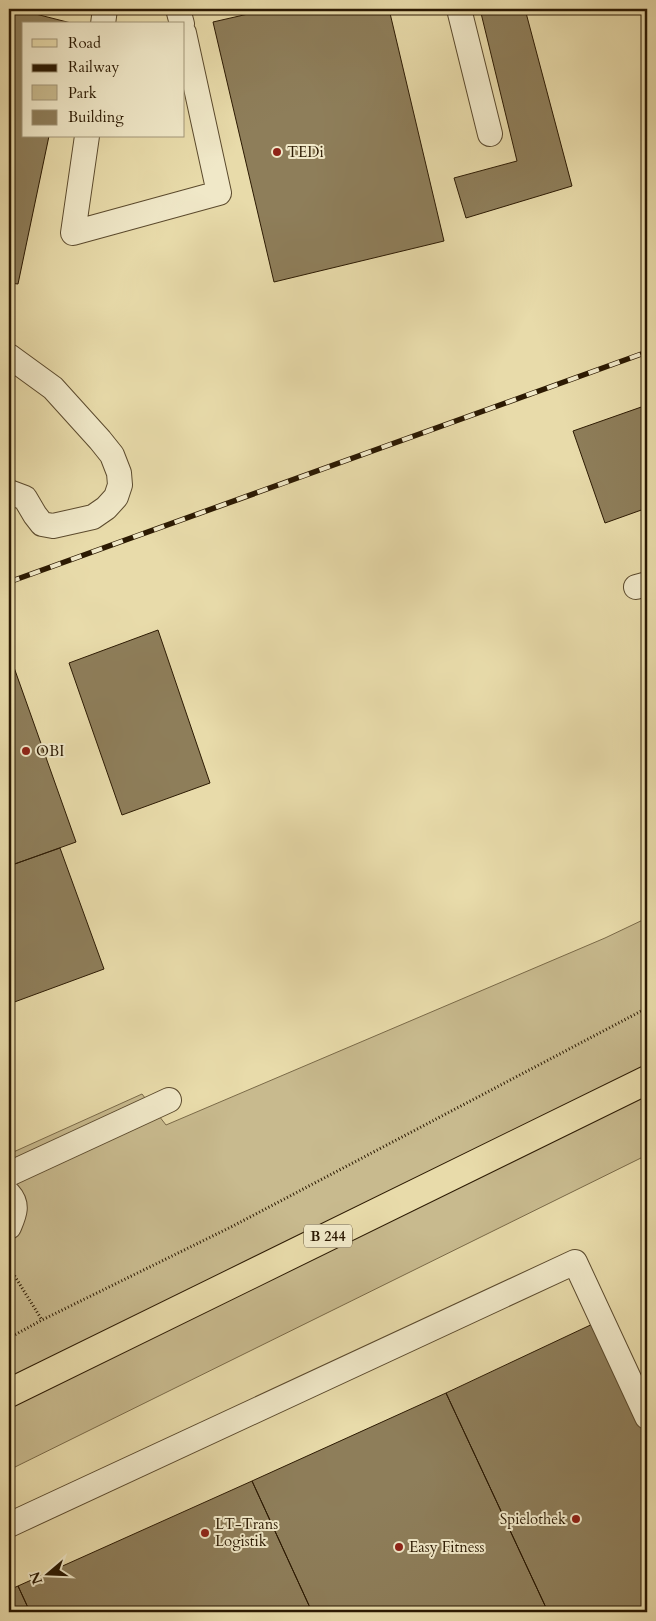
<svg xmlns="http://www.w3.org/2000/svg" width="656" height="1621" font-family="Cardo,serif">
<style>
.green{fill:#c8ba8e;stroke:#7a6a48}
.building{fill:#8e7e5a;stroke:#2c1a03}
.lines{fill:none;stroke-linecap:round;stroke-linejoin:round}
.minor-casing{stroke:#5b4a2d;stroke-width:26}
.major-casing{stroke:#2c1a03;stroke-width:30}
.path{stroke:#2c1a03;stroke-width:3;stroke-dasharray:1 2.5;stroke-linecap:butt}
.minor{stroke:#f0e8c8;stroke-width:24}
.major{stroke:#e8dbaa;stroke-width:28}
.rail-casing{stroke:#2c1a03;stroke-width:5.5}
.rail{stroke:#f0e8c8;stroke-width:4;stroke-dasharray:11;stroke-linecap:butt}
.poi-dot{fill:#8f2418;stroke:#f0e8c8;stroke-width:2}
.labels{text-anchor:middle;stroke-width:4;stroke-linejoin:round;paint-order:stroke}
.shield{fill:#f0e8c8;stroke:#67583e;stroke-width:1}
.shield-label{font-size:14px;font-weight:bold;fill:#2c1a03}
.poi-label{font-size:15px;fill:#2c1a03;stroke:#f0e8c8;text-anchor:start}
</style>
<rect width="100%" height="100%" fill="#e8dbaa"/>
<filter id="stains"><feTurbulence type="fractalNoise" baseFrequency=".004" numOctaves="4"/><feColorMatrix values="0 0 0 0 .2 0 0 0 0 .09 0 0 0 0 .02 0 0 0 .5 -.17"/></filter>
<radialGradient id="worn" r=".72"><stop offset=".6" stop-color="#630" stop-opacity="0"/><stop offset="1" stop-color="#630" stop-opacity=".3"/></radialGradient>
<!-- green -->
<path class="green" d="M647 918V1155L9 1470V1154L142 1094 166 1125 605 938Z"/>
<!-- building -->
<path class="building" d="M16 9 75 24H24V136H49L18 284 9 283V37Z
M270 9H389L444 241 274 282 213 22Z
M480 9H525L572 186 466 218 454 178 517 161Z
M647 405V508L605 523 573 431Z
M158 630 210 783 122 815 69 663Z
M9 659H11L76 842 9 866Z
M60 848 104 969 9 1004V866Z
M599 1321 647 1427V1612H548L446 1393Z
M446 1393 548 1612H312L252 1481Z
M252 1481 312 1612H30L18 1586Z
M18 1586 30 1612H9V1590Z"/>
<g class="lines">
<defs>
<path id="minor" d="M178 9 182 24
M459 9 490 134
M103 24 105 9
M87 136 73 233 219 193 184 33
M9 356 53 388 100 440 112 455 119 473 120 485 116 497 106 508 93 517 53 526 42 524 35 515 25 498 9 492
M636 587 647 584
M9 1174 169 1100
M9 1194C19 1205 14 1215 9 1227
M9 1525 575 1262 647 1417"/>
<path id="major" d="M9 1393 647 1080"/>
</defs>
<!-- minor casing -->
<use href="#minor" class="minor-casing"/>
<!-- major casing -->
<use href="#major" class="major-casing"/>
<!-- path -->
<path class="path" d="M9 1267 42 1320
M9 1338 42 1320 233 1226 647 1008"/>
<!-- minor -->
<use href="#minor" class="minor"/>
<!-- major -->
<use href="#major" class="major"/>
<defs>
<path id="rail" d="M9 582 647 352"/>
</defs>
<!-- rail casing -->
<use href="#rail" class="rail-casing"/>
<!-- rail -->
<use href="#rail" class="rail"/>
</g>
<!-- markers -->
<g class="poi-dot">
<circle cx="277" cy="152" r="5"/>
<circle cx="26" cy="751" r="5"/>
<circle cx="576" cy="1519" r="5"/>
<circle cx="205" cy="1533" r="5"/>
<circle cx="399" cy="1547" r="5"/>
</g>
<g class="labels">
<!-- shield labels -->
<rect class="shield" x="304" y="1224.5" width="48" height="23" rx="4"/>
<g class="shield-label">
<text x="328" y="1241">B 244</text>
</g>
<!-- poi labels -->
<g class="poi-label">
<text x="287" y="157">TEDi</text>
<text x="36" y="756">OBI</text>
<text x="566" y="1524" text-anchor="end">Spielothek</text>
<text x="215" y="1529">LT-Trans<tspan x="215" dy="17">Logistik</tspan></text>
<text x="409" y="1552">Easy Fitness</text>
</g>
</g>
<!-- margin -->
<rect width="656" height="1621" fill="none" stroke="#e8dbaa" stroke-width="30"/>
<rect x="10" y="10" width="636" height="1601" fill="none" stroke="#2c1a03" stroke-width="2.5"/>
<rect x="15" y="15" width="626" height="1591" fill="none" stroke="#2c1a03"/>
<!-- legend -->
<rect x="22" y="22" width="162" height="115" fill="#f0e8c8" stroke="#a29679"/>
<rect x="32" y="39" width="25" height="8" fill="#e8dbaa" stroke="#a29679"/>
<text x="68" y="48" font-size="15" fill="#2c1a03">Road</text>
<rect x="32" y="64" width="25" height="8" fill="#2c1a03" stroke="#a29679"/>
<text x="68" y="72" font-size="15" fill="#2c1a03">Railway</text>
<rect x="32" y="85" width="25" height="15" fill="#c8ba8e" stroke="#a29679"/>
<text x="68" y="98" font-size="15" fill="#2c1a03">Park</text>
<rect x="32" y="110" width="25" height="15" fill="#8e7e5a" stroke="#a29679"/>
<text x="68" y="122" font-size="15" fill="#2c1a03">Building</text>
<!-- north arrow -->
<g transform="translate(48 1574) rotate(251)" stroke="#f0e8c8" stroke-width="4" paint-order="stroke">
<path d="M0-4L9 19L0 12L-9 19Z" fill="#2c1a03"/>
<text y="-8" font-size="14" font-weight="bold" text-anchor="middle" fill="#2c1a03">N</text>
</g>
<rect width="100%" height="100%" filter="url(#stains)"/>
<rect width="100%" height="100%" fill="url(#worn)"/>
</svg>
